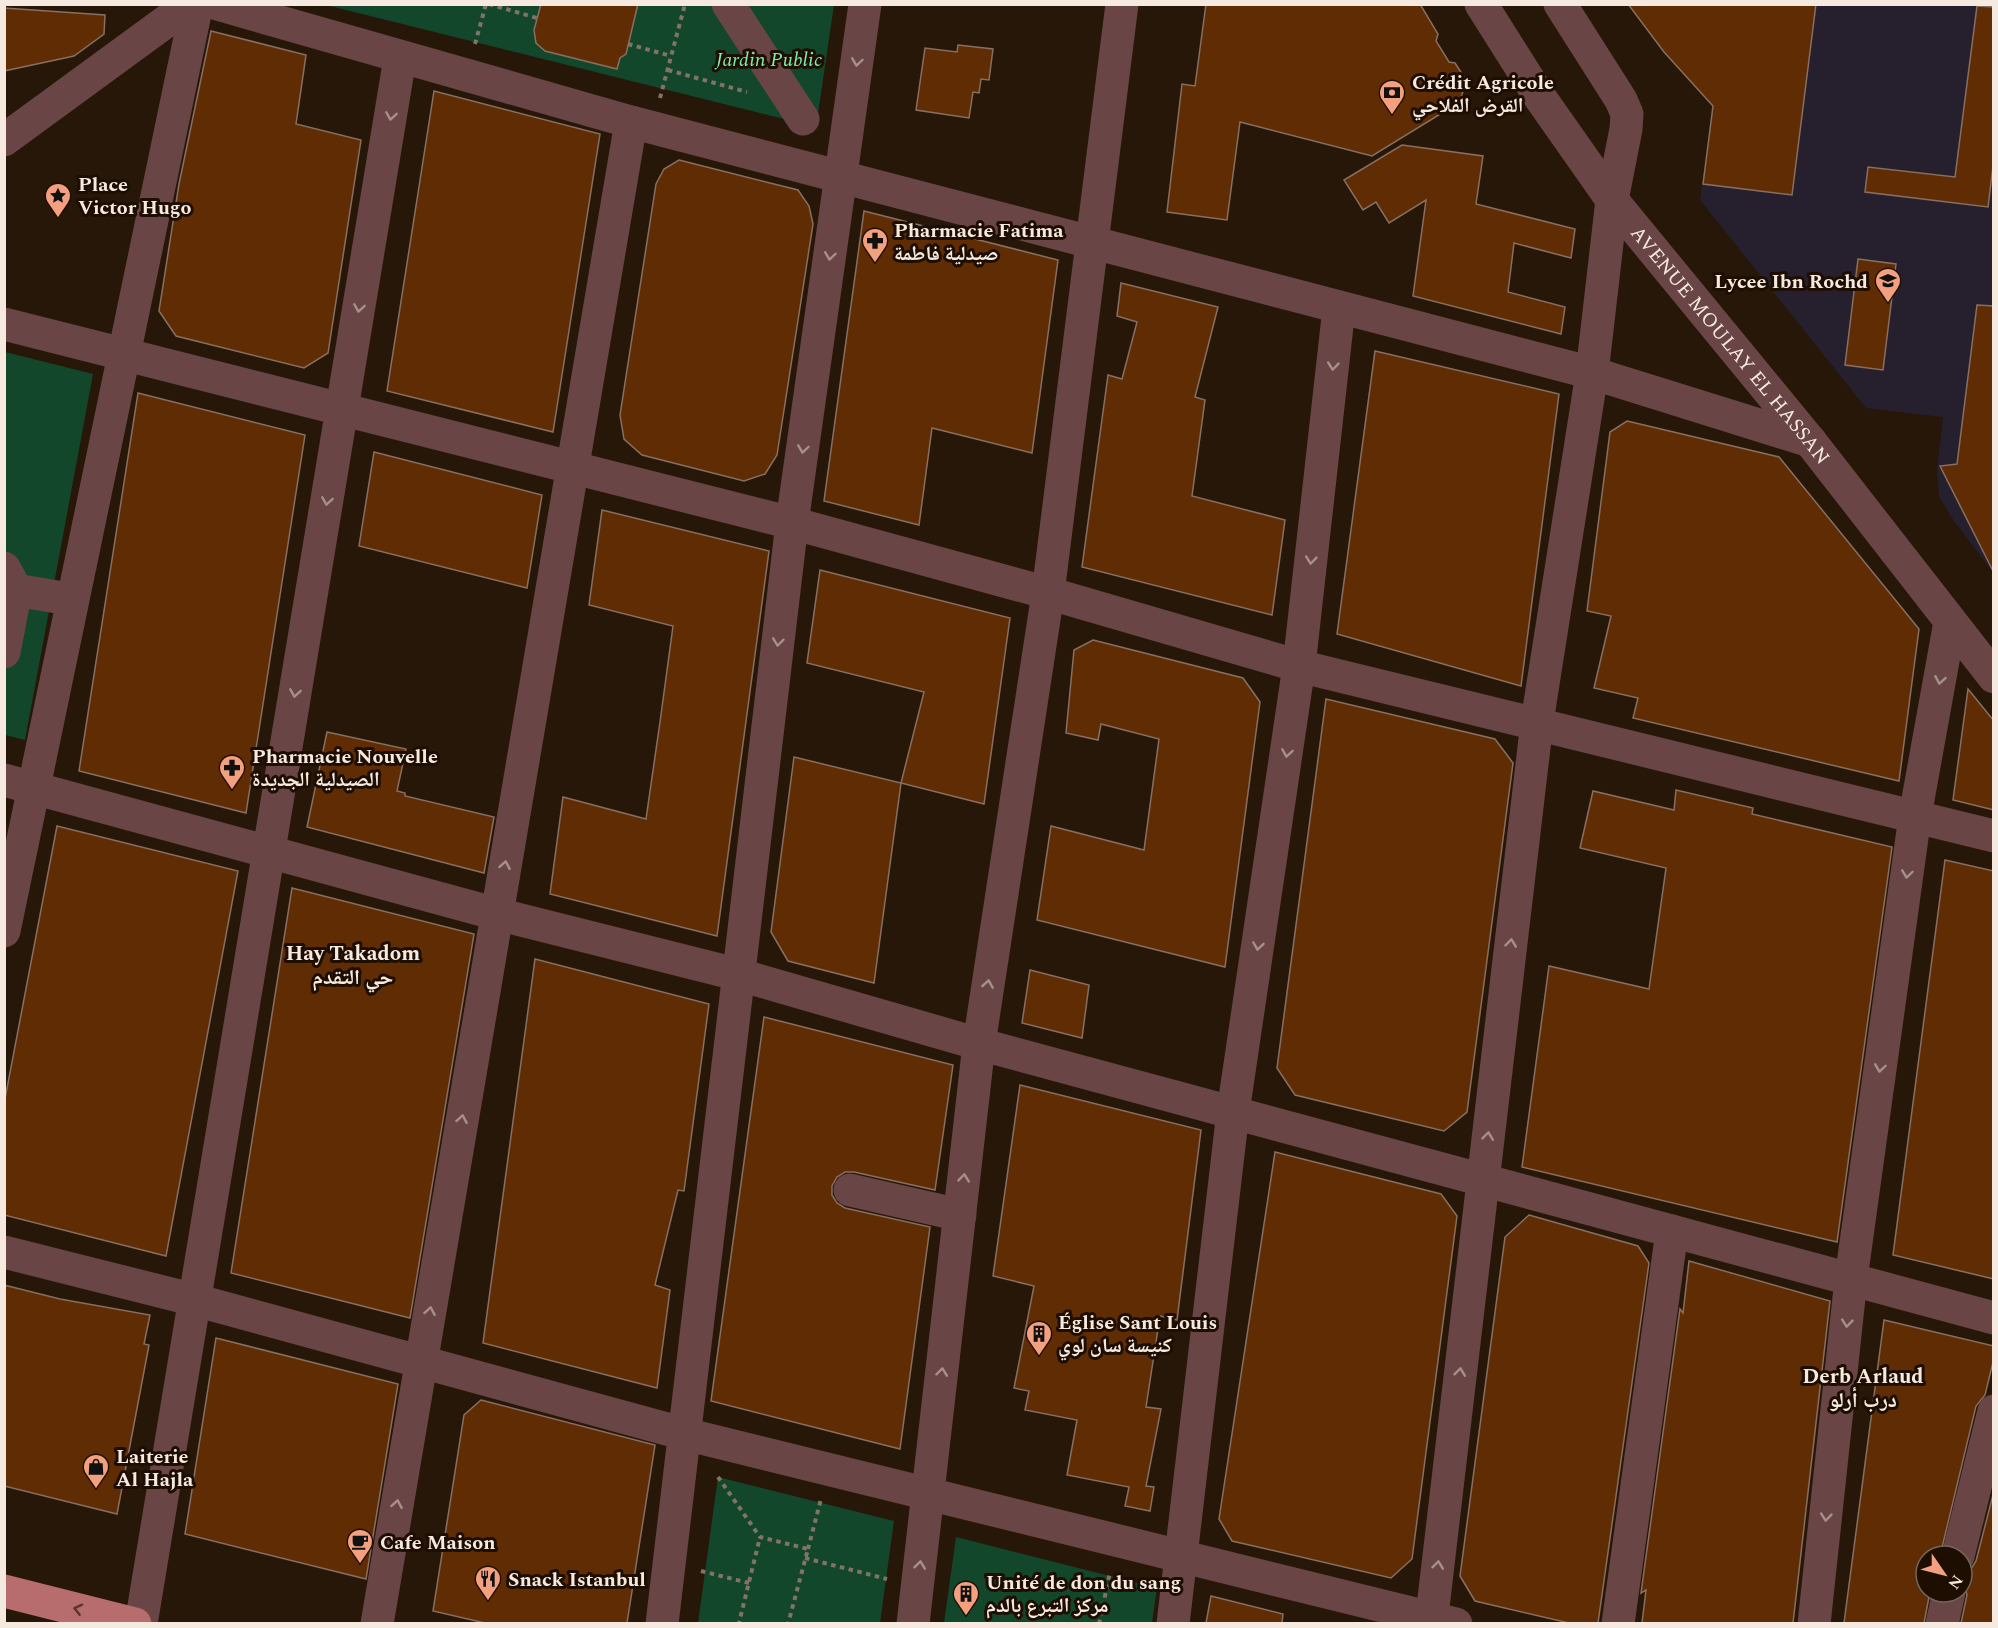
<svg xmlns="http://www.w3.org/2000/svg" width="1998" height="1628" font-family="Spectral,'Noto Naskh Arabic',serif">
<style>
.education{fill:#261f2e}
.green{fill:#12472b}
.building{fill:#602c03;stroke:#876f62;stroke-width:1.5}
.lines{fill:none;stroke-linecap:round;stroke-linejoin:round}
.path{stroke:#817366;stroke-width:4;stroke-dasharray:4.5 4.5;stroke-linecap:butt}
.minor{stroke:#694545;stroke-width:33}
.major{stroke:#b76c6d;stroke-width:33}
.oneway{stroke:#a88f8b}
.oneway2{stroke:#5b342d}
.labels{text-anchor:middle;stroke-width:6;stroke-linejoin:round;paint-order:stroke}
.park-label{font-size:20px;font-style:italic;fill:#7cefac;stroke:#1e0e02}
.poi-label{font-size:20px;font-weight:bold;fill:#f6eae0;stroke:#1e0e02;text-anchor:start}
.street-label{font-size:20px;fill:#f6eae0;stroke:#1e0e02}
.neighbourhood-label{font-size:21px;font-weight:bold;fill:#f6eae0;stroke:#1e0e02}
</style>
<rect width="100%" height="100%" fill="#271708"/>
<!-- education -->
<path class="education" d="M1727 5H1993V572L1954 521 1939 497 1937 470 1943 417 1866 408 1700 200Z"/>
<!-- green -->
<path class="green" d="M326 5H834L816 127Z
M5 352 93 374 25 740 5 735Z
M718 1477 894 1521 880 1623H698Z
M956 1537 1157 1588 1152 1623H944Z"/>
<!-- building -->
<path class="building" d="M541 4H638L626 54 620 58 617 69 545 51 536 43 534 30Z
M1206 4H1420L1438 34 1436 41 1449 62 1455 63 1466 80 1460 102 1372 156 1240 122 1227 220 1167 212 1182 84 1195 86Z
M1628 4H1816L1792 195 1703 184 1713 106 1664 52Z
M1977 6 1994 7V158L1988 207 1865 192 1868 167 1955 177Z
M4 8 105 15 104 34 74 56 4 71Z
M211 31 306 55 296 124 361 140 328 353 304 368 176 336 159 311 179 184Z
M958 45 993 49 989 80 981 79 979 93 973 92 969 118 916 110 925 48 957 52Z
M434 91 600 134 553 432 387 391Z
M1402 145 1483 156 1476 204 1575 229 1571 258 1514 243 1508 292 1565 307 1561 334 1413 296 1426 200 1389 223 1376 202 1363 210 1344 180Z
M679 160 798 190 809 206 813 224 777 455 765 474 744 481 642 455 624 439 620 415 656 184 664 169Z
M864 211 1058 260 1032 453 932 428 919 525 824 501Z
M1858 259 1896 264 1883 370 1845 365Z
M1121 283 1218 307 1195 397 1205 400 1192 496 1285 520 1272 615 1082 567 1108 375 1122 379 1137 322 1117 316Z
M1977 305 1994 306V573L1940 466 1957 464Z
M1375 351 1559 394 1521 686 1337 634Z
M138 393 305 435 246 813 79 771Z
M1627 421 1779 457 1919 629 1899 781 1633 718 1638 698 1594 688 1611 616 1587 611 1610 432Z
M374 452 542 495 527 588 359 546Z
M602 510 769 551 717 936 550 894 563 797 646 819 660 722 673 626 589 605Z
M820 570 1010 618 984 804 901 783 924 692 807 663Z
M1093 640 1243 678 1260 702 1225 967 1037 920 1051 826 1144 850 1159 739 1101 724 1098 740 1066 733 1074 650Z
M1968 689 1994 721V810L1953 800Z
M1326 699 1495 739 1513 763 1467 1112 1444 1131 1295 1095 1277 1068Z
M327 732 406 749 397 791 405 793V796L494 817 484 873 307 827Z
M794 757 901 783 874 983 788 961 771 932Z
M1676 790 1753 808 1752 814 1892 847 1837 1242 1522 1167 1549 966 1649 989 1666 868 1580 848 1593 791 1674 810Z
M57 826 238 871 166 1256 4 1215V1104Z
M1945 860 1994 871V1279L1893 1255Z
M292 888 474 934 410 1318 231 1273Z
M535 959 709 1004 684 1191 678 1190 655 1285 670 1290 657 1388 483 1343Z
M1030 970 1089 985 1082 1038 1022 1023Z
M764 1017 953 1065 935 1190 854 1172H845L837 1177 832 1186V1195L837 1203 845 1208 930 1227 900 1449 711 1401Z
M1020 1085 1201 1130 1177 1320 1160 1316 1146 1407 1161 1409 1146 1486 1154 1487 1150 1511 1125 1506 1129 1487 1067 1475 1077 1420 1025 1410 1029 1391 1014 1388 1034 1286 993 1276Z
M1275 1152 1441 1194 1457 1216 1412 1559 1391 1578 1232 1541 1219 1519Z
M1529 1215 1638 1246 1649 1263 1598 1623H1569L1475 1601 1460 1576 1505 1237Z
M1689 1261 1830 1301 1793 1623H1642L1646 1590 1641 1593 1680 1309 1683 1313Z
M4 1285 60 1299 150 1315 144 1344 149 1345 117 1514 4 1486Z
M1884 1320 1994 1346V1358L1985 1395 1976 1406 1940 1556H1926V1592H1930L1924 1623H1844Z
M216 1338 398 1384 366 1579 185 1534Z
M481 1400 655 1445 627 1623H485L433 1611 464 1415Z
M1994 1491V1623H1961L1967 1595 1962 1574 1971 1569 1976 1561Z
M1211 1596 1283 1614 1282 1623H1206Z"/>
<g class="lines">
<!-- path -->
<path class="path" d="M489 4 537 18
M475 44 486 4
M628 44 671 56
M668 70 747 92
M660 98 685 4
M718 1477 760 1537 808 1549 788 1624
M808 1549 821 1499
M805 1558 887 1579
M701 1571 749 1583
M741 1624 739 1623 760 1537
M1099 1624 1110 1572"/>
<!-- minor -->
<g class="minor">
<path d="M217 4 631 122 1592 373 1810 441"/>
<path d="M728 4 803 119"/>
<path id="s1" d="M1481 4 1539 96 1612 200 1810 441 1994 677"/>
<path d="M4 140 190 4"/>
<path d="M4 324 792 523 1048 593 1299 666 1994 836"/>
<path d="M4 568 16 590 4 652"/>
<path d="M16 590 57 597"/>
<path d="M4 780 497 914 740 975 979 1044 1994 1318"/>
<path d="M4 931 197 4"/>
<path d="M850 1190 960 1215"/>
<path d="M4 1252 195 1300 685 1434 1456 1624"/>
<path d="M1958 1556 1994 1411"/>
<path d="M141 1624 400 58"/>
<path d="M377 1624 631 122"/>
<path d="M662 1624 792 523 865 4"/>
<path d="M913 1624 979 1044 1048 593 1122 4"/>
<path d="M1173 1624 1233 1112 1299 666 1339 308"/>
<path d="M1431 1624 1537 722 1592 373 1612 200 1626 129 1627 114 1621 100 1560 4"/>
<path d="M1618 1624 1672 1231"/>
<path d="M1814 1624 1851 1279 1915 816 1950 622"/>
<path d="M1942 1624 1949 1592"/>
</g>
<!-- major -->
<path class="major" d="M4 1591 135 1624"/>
</g>
<!-- one-way arrows -->
<defs><path id="oneway-chevron" d="M-2-3.5L2.5 0L-2 3.5" fill="none" stroke-width="1.6" stroke-linecap="round" stroke-linejoin="round" transform="scale(1.5)"/></defs>
<g class="oneway">
<use href="#oneway-chevron" transform="translate(857 62) rotate(98)"/>
<use href="#oneway-chevron" transform="translate(391 116) rotate(99)"/>
<use href="#oneway-chevron" transform="translate(830 256) rotate(98)"/>
<use href="#oneway-chevron" transform="translate(359 308) rotate(99)"/>
<use href="#oneway-chevron" transform="translate(1333 366) rotate(96)"/>
<use href="#oneway-chevron" transform="translate(803 449) rotate(98)"/>
<use href="#oneway-chevron" transform="translate(327 501) rotate(99)"/>
<use href="#oneway-chevron" transform="translate(1311 560) rotate(96)"/>
<use href="#oneway-chevron" transform="translate(778 642) rotate(97)"/>
<use href="#oneway-chevron" transform="translate(1940 680) rotate(100)"/>
<use href="#oneway-chevron" transform="translate(295 693) rotate(99)"/>
<use href="#oneway-chevron" transform="translate(1287 753) rotate(99)"/>
<use href="#oneway-chevron" transform="translate(505 865) rotate(-80)"/>
<use href="#oneway-chevron" transform="translate(1907 874) rotate(98)"/>
<use href="#oneway-chevron" transform="translate(1511 943) rotate(-83)"/>
<use href="#oneway-chevron" transform="translate(1258 946) rotate(99)"/>
<use href="#oneway-chevron" transform="translate(988 984) rotate(-81)"/>
<use href="#oneway-chevron" transform="translate(1880 1068) rotate(98)"/>
<use href="#oneway-chevron" transform="translate(462 1119) rotate(-80)"/>
<use href="#oneway-chevron" transform="translate(1488 1136) rotate(-83)"/>
<use href="#oneway-chevron" transform="translate(964 1178) rotate(-84)"/>
<use href="#oneway-chevron" transform="translate(430 1311) rotate(-80)"/>
<use href="#oneway-chevron" transform="translate(1847 1323) rotate(96)"/>
<use href="#oneway-chevron" transform="translate(942 1372) rotate(-83)"/>
<use href="#oneway-chevron" transform="translate(1460 1372) rotate(-83)"/>
<use href="#oneway-chevron" transform="translate(397 1504) rotate(-80)"/>
<use href="#oneway-chevron" transform="translate(1826 1517) rotate(96)"/>
<use href="#oneway-chevron" transform="translate(920 1565) rotate(-83)"/>
<use href="#oneway-chevron" transform="translate(1438 1565) rotate(-83)"/>
</g>
<use class="oneway2" href="#oneway-chevron" transform="translate(78 1609) rotate(-166)"/>
<!-- icons -->
<defs>
<symbol id="bank-pin" viewBox="-11 -11 22 30"><path d="M0 17L-7.5 6A9.5 9.5 0 1 1 7.5 6Z" fill="#f3a081" stroke="#1e0e02"/><path d="M-6-4H6V4H-6ZM0-2.3a2.3 2.3 0 1 0 0 4.6a2.3 2.3 0 1 0 0-4.6Z" fill="#111"/></symbol>
<symbol id="sight-pin" viewBox="-11 -11 22 30"><path d="M0 17L-7.5 6A9.5 9.5 0 1 1 7.5 6Z" fill="#f3a081" stroke="#1e0e02"/><path d="M0-6L1.8-2.2L6-1.7L2.9 1.2L3.7 5.4L0 3.3L-3.7 5.4L-2.9 1.2L-6-1.7L-1.8-2.2Z" fill="#111"/></symbol>
<symbol id="pharmacy-pin" viewBox="-11 -11 22 30"><path d="M0 17L-7.5 6A9.5 9.5 0 1 1 7.5 6Z" fill="#f3a081" stroke="#1e0e02"/><path d="M-2-6h4v4h4v4h-4v4h-4v-4h-4v-4h4Z" fill="#111"/></symbol>
<symbol id="university-pin" viewBox="-11 -11 22 30"><path d="M0 17L-7.5 6A9.5 9.5 0 1 1 7.5 6Z" fill="#f3a081" stroke="#1e0e02"/><path d="M0-5L7-2L0 1L-7-2ZM-4 1L0 2.5L4 1V4Q0 6-4 4Z" fill="#111"/></symbol>
<symbol id="building-pin" viewBox="-11 -11 22 30"><path d="M0 17L-7.5 6A9.5 9.5 0 1 1 7.5 6Z" fill="#f3a081" stroke="#1e0e02"/><path d="M-4-6H4V6H1V3H-1V6H-4ZM-2.5-4.3h1.7v1.8h-1.7ZM.8-4.3h1.7v1.8H.8ZM-2.5-1h1.7V.8h-1.7ZM.8-1h1.7V.8H.8Z" fill="#111"/></symbol>
<symbol id="shop-pin" viewBox="-11 -11 22 30"><path d="M0 17L-7.5 6A9.5 9.5 0 1 1 7.5 6Z" fill="#f3a081" stroke="#1e0e02"/><path d="M-5-2.5h2.3a2.7 3.5 0 0 1 5.4 0H5L5.5 6h-11ZM-1.5-2.5h3a1.5 2.3 0 0 0-3 0Z" fill="#111"/></symbol>
<symbol id="cafe-pin" viewBox="-11 -11 22 30"><path d="M0 17L-7.5 6A9.5 9.5 0 1 1 7.5 6Z" fill="#f3a081" stroke="#1e0e02"/><path d="M-5.5-4.5H6V0H3Q3 3.5 0 3.5H-2.5Q-5.5 3.5-5.5 0ZM3-3.2v2h1.7v-2ZM-6 4.5H4V6H-6Z" fill="#111"/></symbol>
<symbol id="restaurant-pin" viewBox="-11 -11 22 30"><path d="M0 17L-7.5 6A9.5 9.5 0 1 1 7.5 6Z" fill="#f3a081" stroke="#1e0e02"/><path d="M-5-6h1v4h1v-4h1v4h1v-4h1v5L-1.5 .5V6h-2V.5L-5-1ZM5-6V6H3V1.5H1.5Q1.5-4 5-6Z" fill="#111"/></symbol>
</defs>
<g fill-rule="evenodd">
<use href="#bank-pin" x="1377" y="78" width="30" height="40"/>
<use href="#sight-pin" x="43" y="181" width="30" height="40"/>
<use href="#pharmacy-pin" x="860" y="226" width="30" height="40"/>
<use href="#university-pin" x="1873" y="266" width="30" height="40"/>
<use href="#pharmacy-pin" x="217" y="753" width="30" height="40"/>
<use href="#building-pin" x="1024" y="1319" width="30" height="40"/>
<use href="#shop-pin" x="81" y="1452" width="30" height="40"/>
<use href="#cafe-pin" x="345" y="1527" width="30" height="40"/>
<use href="#restaurant-pin" x="473" y="1564" width="30" height="40"/>
<use href="#building-pin" x="951" y="1579" width="30" height="40"/>
</g>
<g class="labels">
<!-- park labels -->
<g class="park-label">
<text x="769" y="66">Jardin Public</text>
</g>
<!-- poi labels -->
<g class="poi-label">
<text x="1412" y="89">Crédit Agricole<tspan x="1412" dy="23">القرض الفلاحي</tspan></text>
<text x="78" y="191">Place<tspan x="78" dy="23">Victor Hugo</tspan></text>
<text x="894" y="237">Pharmacie Fatima<tspan x="894" dy="23">صيدلية فاطمة</tspan></text>
<text x="1868" y="288" text-anchor="end">Lycee Ibn Rochd</text>
<text x="252" y="763">Pharmacie Nouvelle<tspan x="252" dy="23">الصيدلية الجديدة</tspan></text>
<text x="1058" y="1329">Église Sant Louis<tspan x="1058" dy="23">كنيسة سان لوي</tspan></text>
<text x="116" y="1463">Laiterie<tspan x="116" dy="23">Al Hajla</tspan></text>
<text x="380" y="1549">Cafe Maison</text>
<text x="508" y="1586">Snack Istanbul</text>
<text x="986" y="1589">Unité de don du sang<tspan x="986" dy="23">مركز التبرع بالدم</tspan></text>
</g>
<!-- street labels -->
<g class="street-label">
<text dy="7" stroke="none"><textPath href="#s1" startOffset="423">AVENUE MOULAY EL HASSAN</textPath></text>
</g>
<!-- neighbourhood labels -->
<g class="neighbourhood-label">
<text x="353" y="960">Hay Takadom<tspan x="353" dy="24">حي التقدم</tspan></text>
<text x="1863" y="1383">Derb Arlaud<tspan x="1863" dy="24">درب أرلو</tspan></text>
</g>
</g>
<!-- border -->
<rect width="1998" height="1628" fill="none" stroke="#f6eae0" stroke-width="12"/>
<!-- north arrow -->
<g transform="translate(1944 1574) rotate(125)"><circle r="28" fill="#1e0e02" stroke="#74665b" stroke-width="1.5"/>
<path d="M0-4.5L10 22L0 15L-10 22Z" fill="#f3a081"/>
<text y="-9" font-size="16" font-weight="bold" text-anchor="middle" fill="#f6eae0">N</text>
</g>
</svg>
